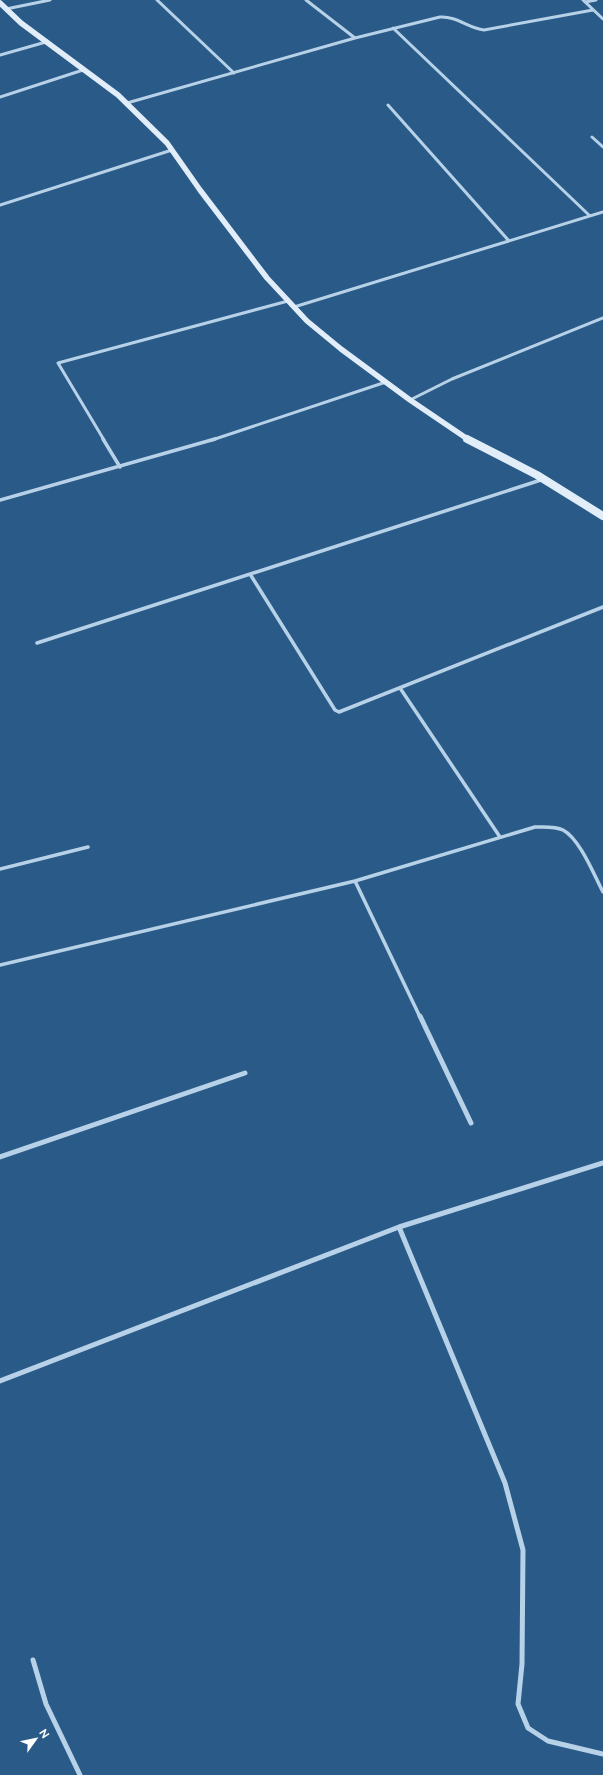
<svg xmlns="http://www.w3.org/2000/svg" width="603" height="1775" font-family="Raleway,sans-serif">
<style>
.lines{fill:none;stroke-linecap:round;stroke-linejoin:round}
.street-far2{stroke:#b7d2e8;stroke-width:3}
.street-far1{stroke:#b7d2e8;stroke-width:3.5}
.street{stroke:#b7d2e8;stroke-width:5}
.secondary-far1{stroke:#e1edf8;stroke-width:5.5}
.secondary{stroke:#e1edf8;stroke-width:8}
</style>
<rect width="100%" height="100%" fill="#2a5b88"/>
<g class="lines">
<!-- street-far2 -->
<path class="street-far2" d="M157 0 234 73
M306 0 355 38
M583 0 603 19
M585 2 596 0
M6 9 50 0
M393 28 590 216
M0 55 46 42
M0 97 83 70
M127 103 355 38 440 17C457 16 468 28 484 30L593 10
M388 105 509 241
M592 137 603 147
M0 205 172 150
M294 307 603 212
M410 400 452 379 603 318
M104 440 58 363 288 301
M212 440 386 382"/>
<!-- street-far1 -->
<path class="street-far1" d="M103 439 120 467
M0 500 215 439
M250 574 335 710 339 712 603 607
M37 643 544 479
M400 688 500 837
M0 869 88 847
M355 881 420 1017
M0 965 355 881 535 827C544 827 555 826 563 830 580 839 594 875 603 892"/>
<!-- street -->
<path class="street" d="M420 1016 471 1123
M0 1157 245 1073
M399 1227 505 1483 523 1550 522 1664 518 1704 528 1728 548 1741 603 1754
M0 1381 399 1227 603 1163
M33 1660 46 1704 80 1775"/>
<!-- secondary-far1 -->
<path class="secondary-far1" d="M0 3 21 23 118 95 167 143 200 190 267 278 307 321 341 349 410 400 469 440"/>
<!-- secondary -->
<path class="secondary" d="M467 439 537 475 603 516"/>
</g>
<!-- north arrow -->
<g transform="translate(36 1739) rotate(57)" stroke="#2a5b88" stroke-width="3" paint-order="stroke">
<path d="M0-3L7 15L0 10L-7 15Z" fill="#ffffff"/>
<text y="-6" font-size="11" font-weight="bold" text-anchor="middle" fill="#ffffff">N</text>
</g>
</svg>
